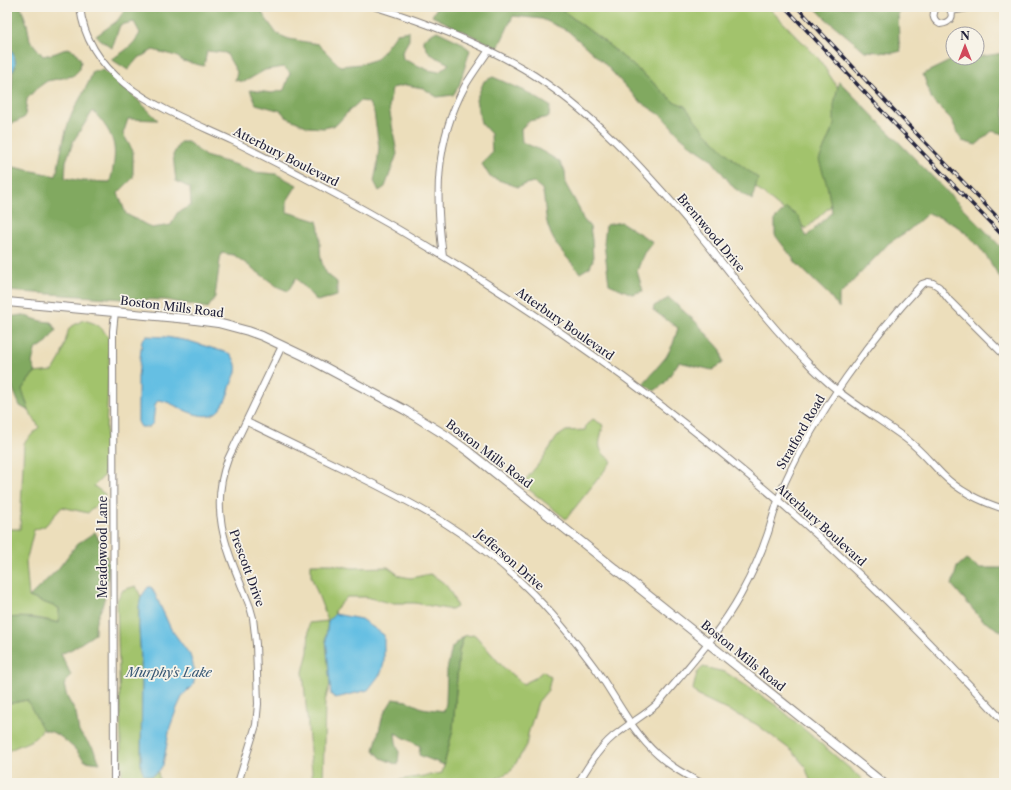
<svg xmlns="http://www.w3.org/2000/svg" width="1011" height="790" font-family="'Libre Caslon Text',serif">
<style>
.green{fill:#a2c36c;stroke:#627254}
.forest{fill:#81a960;stroke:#52664e;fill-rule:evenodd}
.water{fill:#65bfe3;stroke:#44708f}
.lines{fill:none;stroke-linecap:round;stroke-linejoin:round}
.minor-casing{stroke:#87807b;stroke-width:8}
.tertiary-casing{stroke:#87807b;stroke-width:10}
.minor{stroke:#fff;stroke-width:6}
.tertiary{stroke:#fff;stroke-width:8}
.rail-casing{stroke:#22223b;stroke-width:3.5}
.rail{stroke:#f7f3e8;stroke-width:2;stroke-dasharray:6;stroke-linecap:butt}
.labels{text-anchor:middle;stroke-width:3.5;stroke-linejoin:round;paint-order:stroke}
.street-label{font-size:12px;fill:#22223b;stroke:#f7f3e8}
.water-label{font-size:13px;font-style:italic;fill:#395976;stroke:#f7f3e8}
</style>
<rect width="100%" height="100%" fill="#f7f3e8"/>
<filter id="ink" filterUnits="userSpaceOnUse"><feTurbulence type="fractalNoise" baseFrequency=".025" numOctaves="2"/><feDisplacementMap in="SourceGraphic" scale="8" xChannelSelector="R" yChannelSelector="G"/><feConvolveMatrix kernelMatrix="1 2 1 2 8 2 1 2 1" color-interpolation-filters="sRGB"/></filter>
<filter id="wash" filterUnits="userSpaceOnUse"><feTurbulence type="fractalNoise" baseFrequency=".012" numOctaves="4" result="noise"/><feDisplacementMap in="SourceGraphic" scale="16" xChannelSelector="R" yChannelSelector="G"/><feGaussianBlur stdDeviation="0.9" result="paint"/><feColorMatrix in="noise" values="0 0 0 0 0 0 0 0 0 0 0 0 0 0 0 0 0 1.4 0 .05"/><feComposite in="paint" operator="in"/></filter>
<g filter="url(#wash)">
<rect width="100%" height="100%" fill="#ecdebb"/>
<!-- green -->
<path class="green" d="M558 7H768L819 59 857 117 886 154 806 229 745 179 673 102 648 78 605 42Z
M83 320C100 324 101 327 110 340L104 476 94 486 106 495 88 513 62 507 45 526 34 530 26 562 29 597 59 608V623C42 618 25 616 7 618V529H20L24 443 39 427 29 411 22 389 34 373 53 371 61 357 69 328Z
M593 419 603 425C600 444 594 448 612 461L566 519 522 484 541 461 557 437 566 431 585 430 586 425Z
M311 564H331L352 568 388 567 400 576 411 578 430 574C448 584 450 589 457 607L452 610 415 603H390L366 597H347L334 611 335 614 328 621 326 638 330 684 325 701 323 783H313L303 672 308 652 309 623 328 621 311 576Z
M136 586 141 597 139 607V628L142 676 141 767 151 776 158 772 160 783H122L117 600 123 590Z
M475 635 503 667 523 684 535 678 543 671 551 677 548 690 538 702 528 734 527 745 511 771 489 783H381L442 773 453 729 459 651 464 636Z
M703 667 725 672 777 706 862 779 859 783H811L805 766 792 751 756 724 697 695 693 689 697 673Z
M27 700 46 720C39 743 26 741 8 751L7 755V704Z"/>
<!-- forest -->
<path class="forest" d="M7 7H21L27 24 30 40 43 56 56 53 68 48 75 51 81 60 80 69 73 76 47 81 36 89 27 99 25 117 18 121 7 125V98L12 87 13 71 15 67V61L12 51 7 42Z
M127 7H259L264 16 277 34 289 39 318 44 340 66 361 64 377 59 397 33 409 31V40L402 52 403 59 428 70 439 72 449 64C435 56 427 56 423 39L437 31 460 42 470 50 459 86 453 95 437 97 423 88 406 85 392 88 389 107 397 154 385 187 379 191 374 181 377 167 379 147 374 112 368 102 360 101 348 112 336 125 324 128 308 127 286 117 281 111 256 104 250 90 272 93 284 90 290 73 284 67 265 70 244 82 235 80 237 72 226 53 207 51 204 66 183 61 176 56 153 50 137 59 128 70 111 59C123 53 134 45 140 33L134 22 120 25 112 48 96 36 117 21Z
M437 7H558L605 42 648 78 673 101 685 106 705 132 734 160 758 178 752 200 734 188 711 159 692 146 680 136 662 116 639 101 603 62 568 31 542 19 513 16 498 48 432 16Z
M814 7H906L898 13 899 41 901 51 893 53 865 51 825 18Z
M1004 53V134L992 131 976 145 962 141 951 119 932 100 923 74 954 59 977 58V57Z
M104 70 132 94 158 120 128 119 123 134 133 151V178L118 193 126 214 152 228 171 225 177 213 191 205 190 188 176 181 173 155 180 142H188L205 156 240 166 253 172 276 174 297 185 287 201V212L317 221C323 238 316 258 327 274 330 277 334 279 337 282V296L317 301 296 278 288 291 278 287 234 255 221 253 215 297 208 308 166 300 123 299 7 291V166L14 167 56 176C61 156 63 135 71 116 78 100 88 87 93 71ZM93 111C117 137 118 149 110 182L83 181 65 178 66 161 74 140Z
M493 77 525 91 550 106 549 117 529 121 521 129 522 142 538 149 559 161 565 171 566 185 578 206 583 219 590 227 592 240 593 260 590 267 580 273C569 259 555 247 549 229 544 216 546 202 542 189L533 182 518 187 490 177 482 164 492 153 491 134 481 123 476 100 484 81Z
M839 81 1004 250V284C992 265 980 244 962 230 952 222 939 217 928 213L909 230 889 243 839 296V308L830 296 797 264 775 235V219L786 208 799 217 806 237 832 212 827 185 819 160 834 125V105Z
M621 222 653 242 644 253 637 271 643 291 632 294 609 284 604 243 606 225Z
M669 298 696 322 721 350 723 363 712 370 679 362 664 384 654 391 643 384 666 357 673 344 678 328 653 310 654 306Z
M22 315 41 321 51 322 56 330 47 342 35 350 32 363 36 373H34L22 389 29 411 20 406C17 399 14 392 12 386 7 363 10 340 8 317Z
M95 532C99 540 103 547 106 555 112 567 106 594 102 607 97 619 95 619 95 634L72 649 61 654 71 675 64 685 67 697 76 713 79 732 93 748 100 763 85 761 74 748 61 737 52 732 43 730 27 700 7 704V618C25 616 41 619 59 623V608L29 597 58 569 77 544Z
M966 559 979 568H1004V633L982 620 952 585 957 567Z
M464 636 459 651 453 729 444 765 419 755 420 746 395 733 396 742 399 752 398 765 381 758 374 750 383 715 393 699 407 701 422 708 444 711 446 703 447 670 452 647Z
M47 777 63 783H32Z"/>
<!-- water -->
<path class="water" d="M7 42C12 51 19 61 13 71L7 70Z
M146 336 166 337 189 341 231 354C241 370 235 372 230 388 222 415 211 422 184 410 175 406 168 401 158 400L155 405 153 423 149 427H141L138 422V377L142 340Z
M148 587H151L154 592 171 629 190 655 196 674 193 685 183 695 177 708 170 727 163 765 158 772 151 776 144 774 141 767 142 676 139 628V607L141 597Z
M335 614 361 619 384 635V663L381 673 368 690 336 698 331 695 326 638 328 621Z"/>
</g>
<g filter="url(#ink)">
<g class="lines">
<defs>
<path id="minor" d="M80 7C89 86 172 112 233 141 269 159 304 177 339 196 482 274 617 366 742 470 836 547 922 633 1004 722
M376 7C427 23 478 42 524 69 589 108 645 170 694 228 731 272 764 320 805 360 815 371 827 382 838 391 860 408 883 422 905 438 920 449 931 463 943 475 960 492 982 502 1004 509
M937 7C932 13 932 20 940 24 950 23 956 16 948 7
M951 11 973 7
M443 256C435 196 435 141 465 86 472 74 481 62 489 50
M247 422C284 440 321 458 358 476 421 507 476 537 526 587 553 613 576 642 598 672 617 700 633 733 658 755 671 767 686 775 701 783
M114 783 113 331 115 312
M238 783 256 725 258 704 256 644 253 618 250 607C230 556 207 514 228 459L282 346
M578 783C589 765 601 744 619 732 633 721 647 714 659 702 688 667 719 634 741 594 752 574 761 554 768 533 773 516 778 498 785 482 817 413 870 339 922 284L928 282 933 283 939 287 949 300 1004 355"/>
<path id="tertiary" d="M7 302 188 319 218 323 248 331 262 336 304 356 405 410 447 436 469 452 883 783"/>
</defs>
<!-- minor casing -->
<use href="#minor" class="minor-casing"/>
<!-- tertiary casing -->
<use href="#tertiary" class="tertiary-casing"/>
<!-- minor -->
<use href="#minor" class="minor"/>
<!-- tertiary -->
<use href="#tertiary" class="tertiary"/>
<defs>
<path id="rail" d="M785 7 882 111 1004 237
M797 7 889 105 1004 224"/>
</defs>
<!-- rail casing -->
<use href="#rail" class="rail-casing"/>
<!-- rail -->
<use href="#rail" class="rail"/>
</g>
</g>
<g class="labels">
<!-- street labels -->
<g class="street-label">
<text transform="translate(286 157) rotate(27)" y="4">Atterbury Boulevard</text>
<text transform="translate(711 233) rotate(50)" y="4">Brentwood Drive</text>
<text transform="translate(172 307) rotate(7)" y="4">Boston Mills Road</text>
<text transform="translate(565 324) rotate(35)" y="4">Atterbury Boulevard</text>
<text transform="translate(801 432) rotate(-60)" y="4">Stratford Road</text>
<text transform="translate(489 454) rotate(37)" y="4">Boston Mills Road</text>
<text transform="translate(821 525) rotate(42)" y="4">Atterbury Boulevard</text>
<text transform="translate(103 547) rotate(-90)" y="4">Meadowood Lane</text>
<text transform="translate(510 560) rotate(41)" y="4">Jefferson Drive</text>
<text transform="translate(247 568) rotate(70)" y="4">Prescott Drive</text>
<text transform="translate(743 656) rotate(39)" y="4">Boston Mills Road</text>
</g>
<!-- water labels -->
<g class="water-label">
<text x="169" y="677">Murphy's Lake</text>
</g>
</g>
<!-- margin -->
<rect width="1011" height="790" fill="none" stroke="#f7f3e8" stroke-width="24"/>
<!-- north arrow -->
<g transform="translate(965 46)"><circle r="19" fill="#f7f3e8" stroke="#a29fa3"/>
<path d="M0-3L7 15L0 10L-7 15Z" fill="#d1495b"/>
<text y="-6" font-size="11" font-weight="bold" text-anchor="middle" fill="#22223b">N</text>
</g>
</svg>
